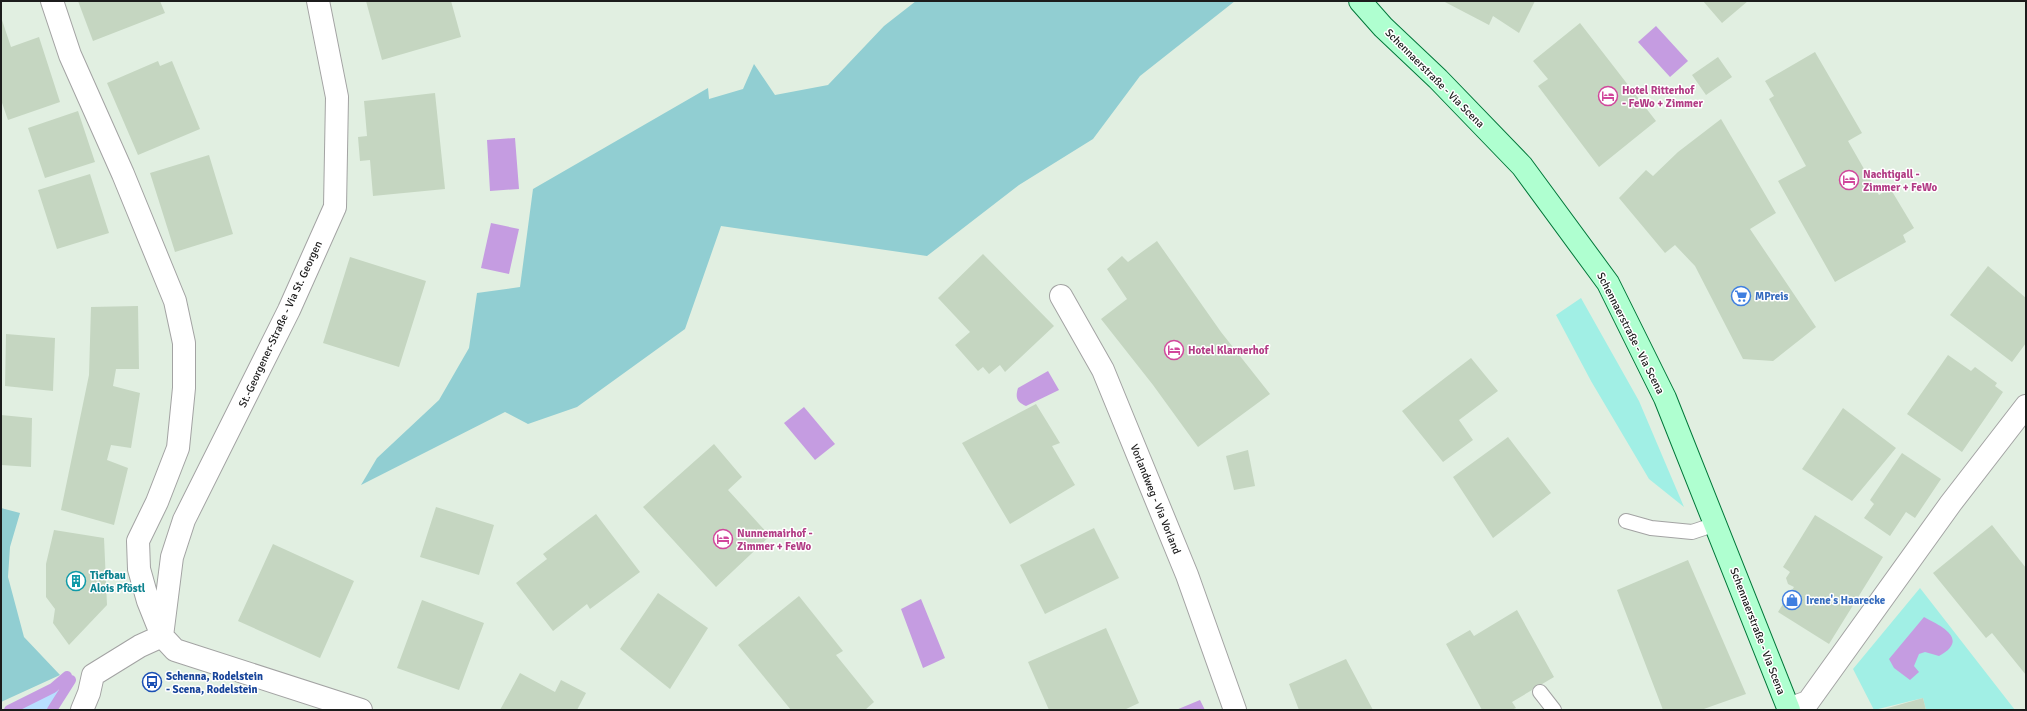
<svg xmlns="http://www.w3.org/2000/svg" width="2027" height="711" font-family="Signika,sans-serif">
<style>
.grass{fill:#a1efe5}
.forest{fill:#91ced2}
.park{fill:#b8dfff}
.water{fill:#c59ce1}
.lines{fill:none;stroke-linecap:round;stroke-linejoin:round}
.stream{stroke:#c59ce1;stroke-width:10}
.building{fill:#c5d6c1}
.lane-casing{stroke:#a3a3a3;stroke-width:16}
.street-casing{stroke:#a3a3a3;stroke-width:24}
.secondary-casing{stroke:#007739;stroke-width:24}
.lane{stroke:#fff;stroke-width:14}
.street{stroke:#fff;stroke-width:22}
.secondary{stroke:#afffd0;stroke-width:22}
.labels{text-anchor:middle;stroke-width:3;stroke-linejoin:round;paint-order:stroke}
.street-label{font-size:11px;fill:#1c1c1c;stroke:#fff}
.hotel-label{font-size:11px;font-weight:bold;fill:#b23c85;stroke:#fff;text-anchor:start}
.shop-label{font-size:11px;font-weight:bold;fill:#366cbe;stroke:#fff;text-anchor:start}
.culture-label{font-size:11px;font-weight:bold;fill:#0d838f;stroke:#fff;text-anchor:start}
.transit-label{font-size:11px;font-weight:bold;fill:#164399;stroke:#fff;text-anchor:start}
</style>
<rect width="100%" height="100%" fill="#e1efe1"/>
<!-- grass -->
<path class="grass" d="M1581 298 1639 401 1684 507 1649 479 1591 381 1556 315Z
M1920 588 2015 710H1926L1923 698 1874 710 1853 669Z"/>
<!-- forest -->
<path class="forest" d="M916 1H1235L1140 76 1093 139 1019 185 927 256 721 226 685 329 577 407 528 424 505 412 361 485 377 458 439 400 469 348 477 293 520 287 533 189 708 88 709 99 743 89 754 64 775 95 828 85 884 26Z
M1 508 20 513 10 547 8 577 24 637 60 675 1 702Z"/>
<!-- park -->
<path class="park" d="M56 689 60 692 49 710H15Z"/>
<!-- water -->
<path class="water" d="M1656 26 1688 61 1670 77 1638 42Z
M515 138 519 189 490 191 487 140Z
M491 223 519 229 509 274 481 268Z
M1048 371 1059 390 1026 406C1017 402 1015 398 1018 388Z
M804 407 835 444 815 460 784 423Z
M921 599 945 658 923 668 901 609Z
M1924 617C1941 626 1970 639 1939 656L1925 652 1919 654 1914 666 1919 672 1910 680 1894 668 1889 659Z
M1200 700 1205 710H1176Z"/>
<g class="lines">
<!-- stream -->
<path class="stream" d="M9 710 53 688 67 676
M52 710 71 680"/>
</g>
<!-- building -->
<path class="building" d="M78 1H160L165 13 93 41Z
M366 1H451L461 37 382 60Z
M1443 1H1535L1519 33 1493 16 1489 25Z
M1703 1H1748L1722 23Z
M1 17 11 47 39 37 60 102 8 120 1 100Z
M1580 23 1656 121 1599 167 1538 86 1548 79 1533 61Z
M1815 52 1862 133 1848 141 1879 195 1890 188 1914 228 1903 235 1906 242 1835 282 1778 181 1806 166 1769 99 1774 96 1765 81Z
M1718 57 1732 77 1706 95 1692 75Z
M158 61 160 66 172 61 200 129 138 155 107 83Z
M435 93 445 189 373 196 370 160 360 161 358 137 367 136 364 101Z
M78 111 95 162 45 178 28 128Z
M1721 119 1776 213 1750 229 1816 327 1773 361 1743 359 1695 266 1675 245 1665 253 1619 198 1646 170 1653 176 1678 152Z
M209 155 233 234 175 252 150 173Z
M90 174 109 233 57 249 38 190Z
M1157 241 1221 332 1270 394 1198 447 1153 385 1101 319 1127 299 1107 269 1122 256 1128 262Z
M983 254 1054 326 1005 372 1000 365 989 374 983 367 978 371 955 345 970 332 938 298Z
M350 257 426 281 399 367 323 343Z
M1988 266 2026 298V343L2012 362 1950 315Z
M138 306 139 369H116L113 386 140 393 131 448 111 445 107 460 128 468 114 525 61 510 89 375 91 307Z
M6 334 55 338 53 391 5 386Z
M1948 355 1971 371 1975 367 1997 383 1995 386 2003 392 1962 452 1907 414Z
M1471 358 1498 391 1459 420 1473 440 1443 462 1402 411Z
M1036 404 1060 443 1052 446 1075 485 1010 524 962 443Z
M1843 408 1896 448 1852 501 1802 469Z
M1 415 32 418 31 467 1 465Z
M1508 437 1551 493 1493 538 1453 477Z
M714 444 742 477 728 490 770 536 716 587 643 507Z
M1248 450 1255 486 1234 490 1226 456Z
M1902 453 1941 479 1915 518 1906 512 1890 536 1864 518 1874 504 1870 500Z
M436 507 494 525 479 575 420 557Z
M596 514 640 572 590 609 587 604 553 631 516 583 547 559 543 554Z
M1815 515 1883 557 1829 644 1778 612 1794 587 1788 584 1786 578 1790 572 1783 567Z
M1992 525 2026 568V675L1992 633 1986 638 1933 573Z
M1094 528 1119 578 1045 614 1020 565Z
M54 530 104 538 107 605 69 645 53 623 55 609 46 597V564Z
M273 544 354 581 320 658 238 621Z
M1688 560 1746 694 1701 710H1663L1617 590Z
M658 593 708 628 670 689 620 649Z
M799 596 843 651 836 655 874 702 865 710H791L738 645Z
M422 600 484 623 459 690 397 668Z
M1517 610 1554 677 1512 702 1516 708 1511 710H1482L1446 644 1470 630 1474 636Z
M1106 628 1139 703 1124 710H1049L1028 662Z
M1346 659 1373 710H1299L1289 684Z
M520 673 555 692 561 680 586 693 577 710H500Z
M1923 698 1926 710H1881Z"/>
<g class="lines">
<defs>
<path id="lane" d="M1626 521 1651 528 1692 532 1716 524
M1540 692 1554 710"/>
<path id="street" d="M52 1 70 55 123 174 175 301 184 343V388L178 448 157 502 138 541 139 569 148 601 162 636 175 650 361 710
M1061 296 1103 370 1187 575 1235 710
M1788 709 1808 702 1951 503 2026 406
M82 710 89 693 93 675 140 646 162 636 172 557 184 520 289 310 335 207 337 97 318 1"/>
<path id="secondary" d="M1360 1 1383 27 1438 79 1522 166 1608 283 1665 398 1789 710"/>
</defs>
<!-- lane casing -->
<use href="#lane" class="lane-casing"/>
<!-- street casing -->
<use href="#street" class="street-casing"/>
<!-- secondary casing -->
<use href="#secondary" class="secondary-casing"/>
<!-- lane -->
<use href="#lane" class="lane"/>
<!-- street -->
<use href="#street" class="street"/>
<!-- secondary -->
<use href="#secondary" class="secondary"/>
</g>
<!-- icons -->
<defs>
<symbol id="hotel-ring" viewBox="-11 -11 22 22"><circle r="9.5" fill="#fff" stroke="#d1479c" stroke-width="1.5"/><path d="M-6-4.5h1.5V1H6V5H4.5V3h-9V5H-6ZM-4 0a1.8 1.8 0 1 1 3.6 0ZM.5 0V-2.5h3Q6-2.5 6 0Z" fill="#d1479c"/></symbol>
<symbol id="supermarket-ring" viewBox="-11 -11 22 22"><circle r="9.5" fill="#fff" stroke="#3f7fe0" stroke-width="1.5"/><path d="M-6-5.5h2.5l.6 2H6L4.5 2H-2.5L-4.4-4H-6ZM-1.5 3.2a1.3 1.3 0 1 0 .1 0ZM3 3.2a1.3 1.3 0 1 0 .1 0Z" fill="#3f7fe0"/></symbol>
<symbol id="building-ring" viewBox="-11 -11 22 22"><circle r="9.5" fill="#fff" stroke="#0f9aa8" stroke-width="1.5"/><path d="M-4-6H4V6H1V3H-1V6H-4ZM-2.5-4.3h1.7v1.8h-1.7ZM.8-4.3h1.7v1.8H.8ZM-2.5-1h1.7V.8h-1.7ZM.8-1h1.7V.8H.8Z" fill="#0f9aa8"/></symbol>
<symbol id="shop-ring" viewBox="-11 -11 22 22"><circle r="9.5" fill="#fff" stroke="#3f7fe0" stroke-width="1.5"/><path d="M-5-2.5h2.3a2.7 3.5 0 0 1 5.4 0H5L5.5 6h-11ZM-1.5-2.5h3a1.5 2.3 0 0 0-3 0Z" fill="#3f7fe0"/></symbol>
<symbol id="bus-ring" viewBox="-11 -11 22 22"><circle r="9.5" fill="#fff" stroke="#1a4fb4" stroke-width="1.5"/><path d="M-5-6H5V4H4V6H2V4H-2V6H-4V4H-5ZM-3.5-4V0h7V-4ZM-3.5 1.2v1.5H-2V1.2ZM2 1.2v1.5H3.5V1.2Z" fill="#1a4fb4"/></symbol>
</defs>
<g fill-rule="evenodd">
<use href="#hotel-ring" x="1597" y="85" width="22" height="22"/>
<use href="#hotel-ring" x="1838" y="169" width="22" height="22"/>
<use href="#supermarket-ring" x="1730" y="285" width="22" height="22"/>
<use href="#hotel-ring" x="1163" y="339" width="22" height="22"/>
<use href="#hotel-ring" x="712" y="528" width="22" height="22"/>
<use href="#building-ring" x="65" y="570" width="22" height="22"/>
<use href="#shop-ring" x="1781" y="589" width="22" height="22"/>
<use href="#bus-ring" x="141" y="671" width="22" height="22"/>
</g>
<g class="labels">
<!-- street labels -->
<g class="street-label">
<text transform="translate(1435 78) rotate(45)" y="4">Schennaerstraße - Via Scena</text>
<text transform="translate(280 324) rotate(-65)" y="4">St.-Georgener-Straße - Via St. Georgen</text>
<text transform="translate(1631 333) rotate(63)" y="4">Schennaerstraße - Via Scena</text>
<text transform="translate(1156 499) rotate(68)" y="4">Vorlandweg - Via Vorland</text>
<text transform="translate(1758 631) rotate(69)" y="4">Schennaerstraße - Via Scena</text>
</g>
<!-- hotel labels -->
<g class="hotel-label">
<text x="1622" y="94">Hotel Ritterhof<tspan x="1622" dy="13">- FeWo + Zimmer</tspan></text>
<text x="1863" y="178">Nachtigall -<tspan x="1863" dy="13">Zimmer + FeWo</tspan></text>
<text x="1188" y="354">Hotel Klarnerhof</text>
<text x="737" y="537">Nunnemairhof -<tspan x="737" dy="13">Zimmer + FeWo</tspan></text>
</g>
<!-- shop labels -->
<g class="shop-label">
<text x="1755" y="300">MPreis</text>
<text x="1806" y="604">Irene's Haarecke</text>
</g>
<!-- culture labels -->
<g class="culture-label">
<text x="90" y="579">Tiefbau<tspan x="90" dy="13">Alois Pföstl</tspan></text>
</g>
<!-- transit labels -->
<g class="transit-label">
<text x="166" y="680">Schenna, Rodelstein<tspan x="166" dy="13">- Scena, Rodelstein</tspan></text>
</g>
</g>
<!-- border -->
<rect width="2027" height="711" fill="none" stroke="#1c1c1c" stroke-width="4"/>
</svg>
